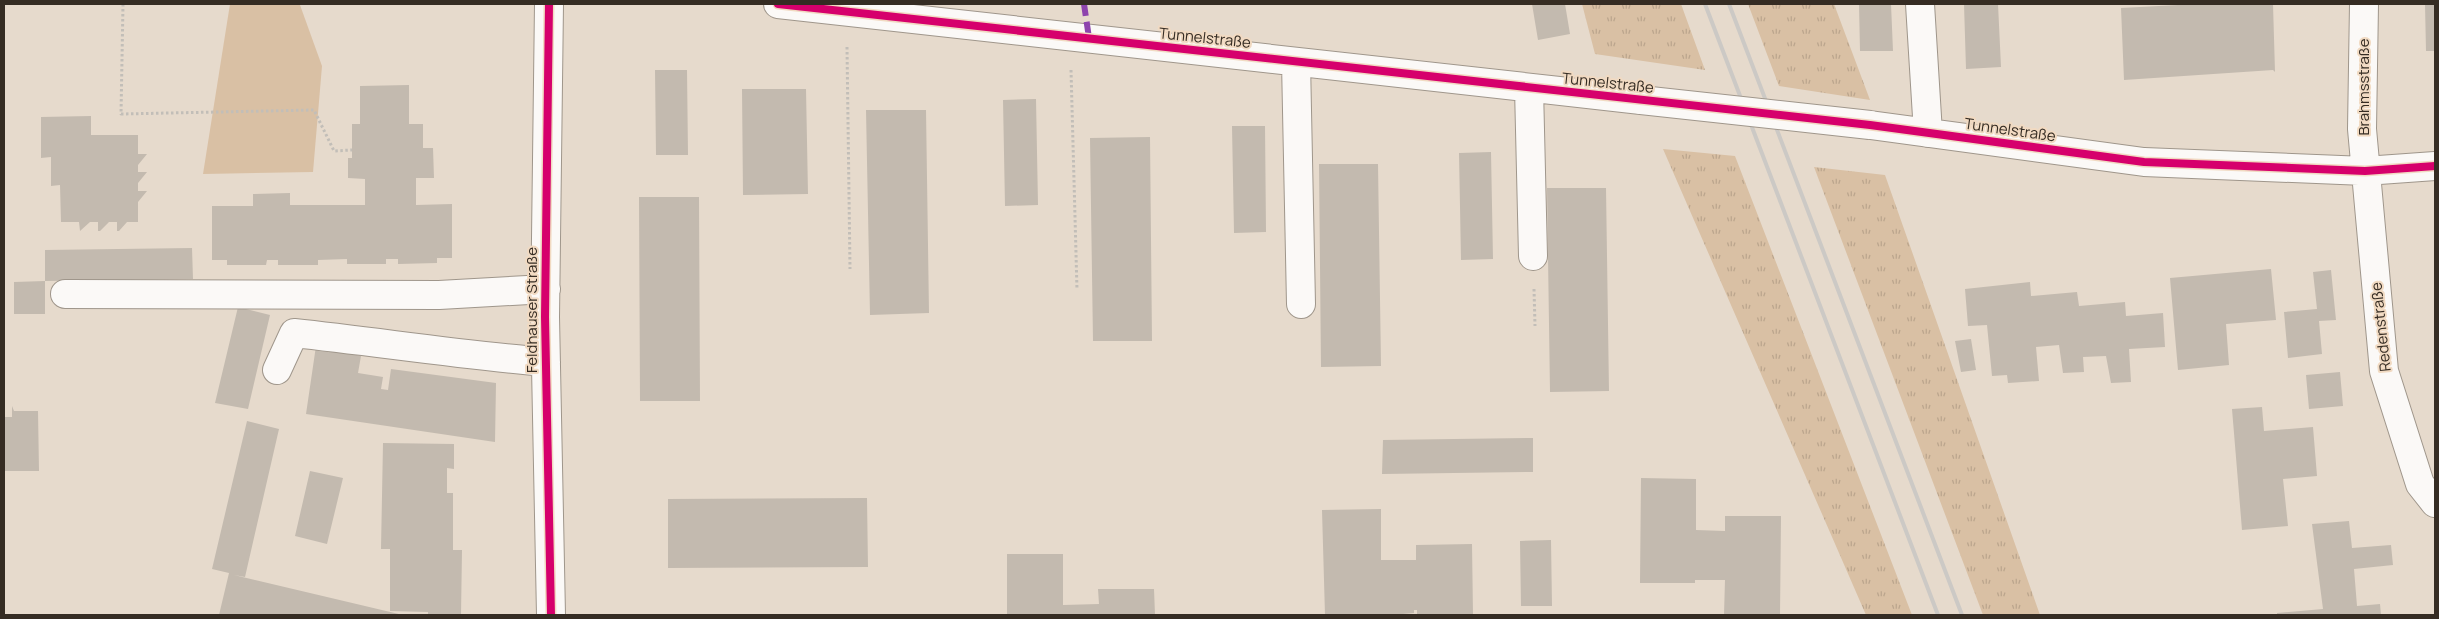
<svg xmlns="http://www.w3.org/2000/svg" width="2439" height="619" font-family="Manrope,sans-serif">
<style>
.grass{fill:url(#grass-tufts)}
.park{fill:#d9c0a4}
.building{fill:#c3baaf}
.lines{fill:none;stroke-linecap:round;stroke-linejoin:round}
.minor-casing{stroke:#9f968b;stroke-width:30}
.path{stroke:#c2beb8;stroke-width:3;stroke-dasharray:2.5 2.5;stroke-linecap:butt}
.minor{stroke:#fbf9f7;stroke-width:28}
.rail{stroke:#ccc9c5;stroke-width:4}
.minor-bridge-casing{stroke:#9f968b;stroke-width:30;stroke-linecap:butt}
.minor-bridge{stroke:#fbf9f7;stroke-width:28}
.quiet{stroke:#8e44ad;stroke-width:6;stroke-dasharray:12 6;stroke-linecap:butt}
.cycleway-casing{stroke:#f1dac2;stroke-width:11}
.cycleway{stroke:#d6006c;stroke-width:8}
.labels{text-anchor:middle;stroke-width:4;stroke-linejoin:round;paint-order:stroke}
.street-label{font-size:15px;fill:#352c23;stroke:#f1dac2}
</style>
<defs>
<pattern id="grass-tufts" width="24" height="20" patternUnits="userSpaceOnUse" patternTransform="scale(1.25)"><rect width="24" height="20" fill="#d9c0a4"/><path d="M3 7l-1-3M5 7V3M7 7l1-3M15 17l-1-3M17 17v-4M19 17l1-3" fill="none" stroke="#bba58d"/></pattern>
</defs>
<rect width="100%" height="100%" fill="#e6dacc"/>
<!-- grass -->
<path class="grass" d="M1582 4H1681L1705 70 1595 54Z
M1748 4H1834L1870 100 1779 86Z
M1663 149 1735 156 1912 615H1866Z
M1814 167 1885 175 2040 615H1983Z"/>
<!-- park -->
<path class="park" d="M230 4 300 5 322 66 313 172 203 174Z"/>
<!-- building -->
<path class="building" d="M1532 4H1565L1570 34 1538 40Z
M1859 4H1891L1893 51H1860Z
M1964 4H1998L2001 67 1966 69Z
M2197 4H2273L2275 72 2273 70 2124 80 2121 8Z
M2425 4H2435V51H2426Z
M655 70H687L688 155H656Z
M409 85V124H423V148H433L434 178H416V205L452 204V258H437V263L398 264V259H386V264H347V259L318 260V265H278V260H267L266 265H227V260H212V206H253V194L290 193V205H365V179L348 178V158H352V124H360V86Z
M742 89H806L808 194 743 195Z
M1036 99 1038 205 1005 206 1003 100Z
M866 110H926L929 313 870 315Z
M91 116V135H138V154H147L138 165V172H147L138 183V191H147L138 202V222H127L119 231H117V222H109L100 231H98V222H90L80 231 79 222H61L60 185 51 186V157L41 158V117Z
M1232 126H1265L1266 232 1234 233Z
M1150 137 1152 341H1093L1090 138Z
M1491 152 1493 259 1461 260 1459 153Z
M1319 164H1378L1381 366 1321 367Z
M1547 188H1606L1609 391 1550 392Z
M639 197H699L700 401H640Z
M192 248 193 279 45 281V250Z
M2271 269 2276 320 2226 324 2229 365 2178 370 2170 278Z
M2331 270 2336 320 2319 321 2322 354 2288 358 2284 312 2317 309 2313 272Z
M45 281V314H14V282Z
M2030 282 2031 296 2077 292 2079 306 2125 302 2126 316 2163 313 2165 347 2129 349 2131 382 2111 383 2106 356 2083 357 2084 372 2063 373 2059 345 2036 347 2039 381 2008 383 2007 375 1992 376 1987 325 1968 326 1965 289Z
M238 307 270 315 248 409 215 403Z
M1971 339 1976 370 1961 372 1955 341Z
M316 346 361 356 358 373 383 377 381 389 388 390 391 369 496 383 495 442 306 414Z
M2340 372 2343 406 2309 409 2306 375Z
M12 406 14 411H38L39 471H4V417H12Z
M2262 407 2264 431 2313 427 2317 476 2283 479 2288 526 2242 530 2232 409Z
M247 421 279 429 245 577 234 575 403 615H219L229 573 212 569Z
M1533 438V472L1382 474 1383 440Z
M383 443 454 444V469L447 468V493H453V550H462L461 615H428V612L390 611V549H381Z
M310 471 343 478 327 544 295 536Z
M1641 478 1696 479V530L1725 531V516H1781L1780 615H1724L1725 580H1695V583H1640Z
M867 498 868 567 668 568V499Z
M1381 509V560H1416V545L1472 544 1473 615H1417V610H1414V613L1392 615H1325L1322 510Z
M2349 521 2352 548 2391 545 2393 565 2354 569 2357 606 2380 604 2381 615H2277V613L2323 609 2312 524Z
M1551 540 1552 606H1521L1520 541Z
M1007 554H1063V605L1099 604 1098 589H1154L1155 615H1007Z"/>
<g class="lines">
<defs>
<path id="minor" d="M549 4 545 317 551 615
M778 4 1641 100
M1920 4 1928 133
M2364 4 2362 129 2384 371 2420 484 2435 503
M1296 62 1301 304
M1529 88 1533 256
M1870 125 2144 162 2365 171 2435 166
M65 294 439 295 546 289
M277 370 294 333C378 342 462 355 546 362"/>
</defs>
<!-- minor casing -->
<use href="#minor" class="minor-casing"/>
<!-- path -->
<path class="path" d="M123 4 121 114 314 110 334 151 352 150
M847 47 850 269
M1071 70 1077 290
M1534 289 1535 326"/>
<!-- minor -->
<use href="#minor" class="minor"/>
<!-- rail -->
<path class="rail" d="M1705 4 1938 615
M1729 4 1962 615"/>
<defs>
<path id="minor-bridge" d="M1641 100 1870 125"/>
</defs>
<!-- minor-bridge casing -->
<use href="#minor-bridge" class="minor-bridge-casing"/>
<!-- minor-bridge -->
<use href="#minor-bridge" class="minor-bridge"/>
<!-- quiet -->
<path class="quiet" d="M1084 4 1089 38"/>
<defs>
<path id="cycleway" d="M549 4 545 317 551 615
M778 4 1870 125 2144 162 2365 171 2435 166"/>
</defs>
<!-- cycleway casing -->
<use href="#cycleway" class="cycleway-casing"/>
<!-- cycleway -->
<use href="#cycleway" class="cycleway"/>
</g>
<g class="labels">
<!-- street labels -->
<g class="street-label">
<text transform="translate(1205 38) rotate(6)" y="5">Tunnelstraße</text>
<text transform="translate(1608 83) rotate(6)" y="5">Tunnelstraße</text>
<text transform="translate(2364 87) rotate(-90)" y="5">Brahmsstraße</text>
<text transform="translate(2010 130) rotate(8)" y="5">Tunnelstraße</text>
<text transform="translate(532 310) rotate(-90)" y="5">Feldhauser Straße</text>
<text transform="translate(2381 327) rotate(-96)" y="5">Redenstraße</text>
</g>
</g>
<!-- border -->
<rect width="2439" height="619" fill="none" stroke="#352c23" stroke-width="10"/>
</svg>
